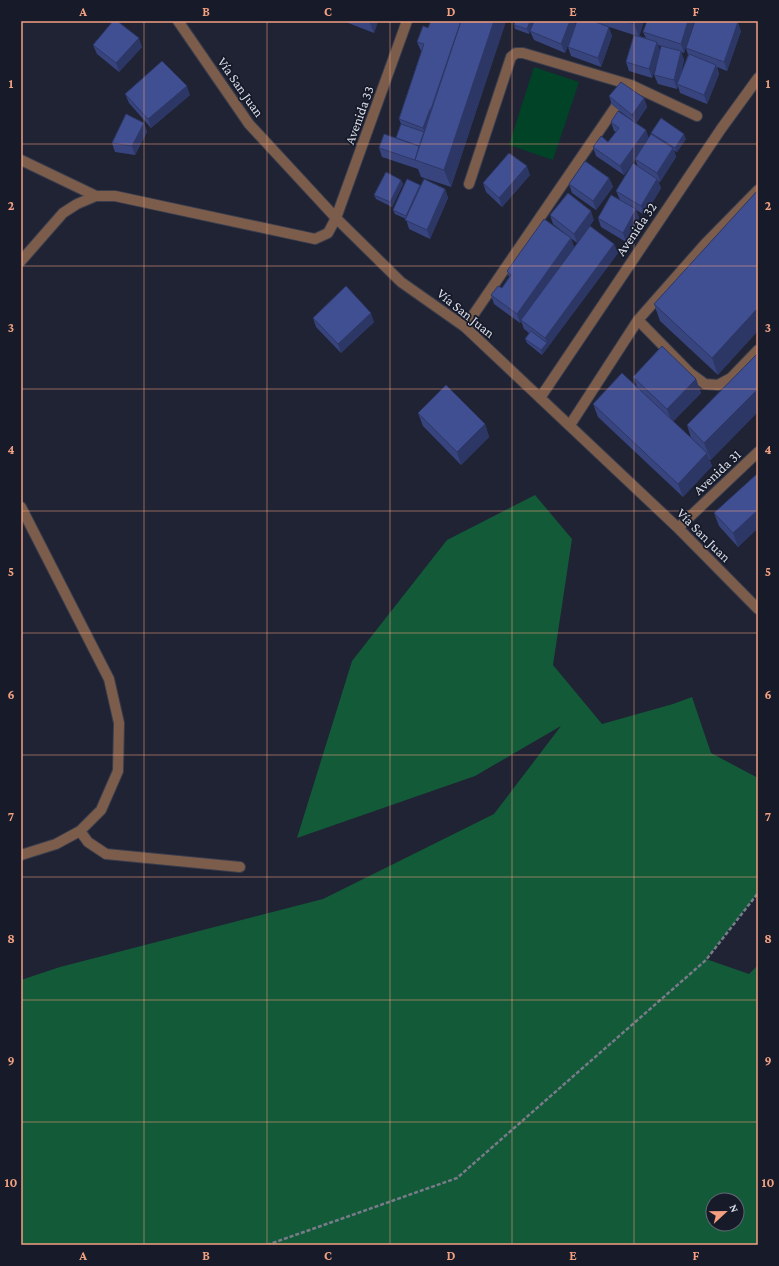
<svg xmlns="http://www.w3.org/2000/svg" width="779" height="1266" font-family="'Crimson Pro',serif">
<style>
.green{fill:#014327}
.forest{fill:#135a38;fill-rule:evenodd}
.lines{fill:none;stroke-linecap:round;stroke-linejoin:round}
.minor-casing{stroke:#393d4d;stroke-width:12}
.path{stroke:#787c8a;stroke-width:2.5;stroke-dasharray:4 2;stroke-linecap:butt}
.minor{stroke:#7c5d4b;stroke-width:10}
.wall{fill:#37447e}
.shaded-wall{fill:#2d3766}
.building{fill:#404f92;stroke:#2d3766}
.grid{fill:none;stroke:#f2a080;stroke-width:1;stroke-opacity:0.55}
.labels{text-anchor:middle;stroke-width:3.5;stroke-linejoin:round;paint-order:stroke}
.street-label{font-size:14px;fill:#dadee9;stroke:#161a29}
.neatline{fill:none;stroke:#f2a080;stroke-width:1.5}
.grid-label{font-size:13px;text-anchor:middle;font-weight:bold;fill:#f2a080}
</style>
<rect width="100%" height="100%" fill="#1f2334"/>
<!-- green -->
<path class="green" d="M534 67 579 82 553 160 509 145Z"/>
<!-- forest -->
<path class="forest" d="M535 495 572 539 553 665 602 724 673 704 692 697 711 753 758 778V893L706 959 749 974 758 965V1245H21V980L60 967 323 899 494 814 561 726 475 776 297 838 352 661 447 540ZM713 1200H737V1224H713Z"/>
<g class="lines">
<defs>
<path id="minor" d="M178 21 249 124 336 218 401 282 465 327 678 528 758 609
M21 160 96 196
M469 184 511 57 516 53H523L631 85 697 116
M21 261 63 213 77 204 96 196H115L315 239 328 233 336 218 407 21
M638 320 690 373 705 384 718 385 731 378 758 350
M465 327 623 96
M540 398 721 129 758 78
M570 425 638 320 705 244 758 190
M21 507 109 679 119 723 118 771 101 810 80 831 56 844 21 855
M678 528 758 452
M80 831 88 842 106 854 240 867"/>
</defs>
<!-- minor casing -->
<use href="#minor" class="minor-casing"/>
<!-- path -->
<path class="path" d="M267 1245 457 1178 706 960 758 893"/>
<!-- minor -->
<use href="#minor" class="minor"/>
</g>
<!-- wall -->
<path class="wall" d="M343 21H378L374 33Z
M431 21H506L451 187 421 177 418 169 382 157 379 148 396 138 401 124 399 119 422 51H421L417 42 428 28Z
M515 21H533L529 34 515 29 514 25Z
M577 21H644L639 36 646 38 643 32 647 21H694L684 53 681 52 684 60 681 73 688 55 686 48 741 31 727 71 717 67 719 74 707 104 680 93 678 86 677 89 658 84 654 75 671 49 658 45 660 51 652 78 629 71 626 62 634 35 606 26 612 36 601 67 571 56 568 47Z
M576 25 565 53 534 40 530 31Z
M93 45 142 47 119 72 97 54Z
M125 94 190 95 151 128 129 103Z
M609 96 644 98 647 107 636 123 646 130 648 138 652 135 651 133 686 139 677 152 674 150 676 157 660 182 658 181 661 188 645 215 636 210 639 218 626 242 601 227 598 218 620 200 616 191 638 167 635 159 636 158 624 175 596 156 593 147 608 142 616 132 614 131 611 122 630 119 612 105Z
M144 123 147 132 135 155 115 152 112 143Z
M530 175 502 207 486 192 483 183Z
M609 178 613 187 596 210 572 193 569 184Z
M401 180 403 184 392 207 376 199 374 195Z
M420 185 445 189 448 198 430 239 409 229 406 219 395 214 393 210Z
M758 190 718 375 660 321 654 304Z
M550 215 594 220 577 243 553 224Z
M571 238 574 247 555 273 614 244 618 253 542 355 527 343 525 339 529 333 524 329 521 321 520 323 494 304 491 295 502 288 509 277 507 271Z
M313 318 374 322 341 353 316 327Z
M758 353 711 460 709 459 712 466 683 497 598 417 593 404 637 387 633 377 696 379 701 393 673 421 691 438 687 425Z
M418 413 485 424 489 437 461 465 423 426Z
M758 473V528L738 547 719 526 714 513Z"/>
<!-- shaded-wall -->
<path class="shaded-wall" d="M369 21H378L374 33Z
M494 21H506L451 187 444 170Z
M530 21H533L529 34 527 29Z
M570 21H574L576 25 565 53 561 44Z
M635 21H644L639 37 634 24Z
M688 21H694L684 53 681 44Z
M738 22 741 31 727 71 724 62Z
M609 27 612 36 601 67 598 58Z
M139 38 142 47 119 72 116 63Z
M657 42 660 51 652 78 649 69Z
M681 51 684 60 678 84H677L678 86 677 89 674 80Z
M716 65 719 74 707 104 704 95Z
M187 86 190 95 151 128 148 119Z
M644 98 647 107 636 124 632 115Z
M430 109 433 118 426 137 423 128Z
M144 123 147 132 135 155 132 146Z
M646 130 649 139 624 175 620 166Z
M684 134 686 139 677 152 675 148Z
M673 148 676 157 660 182 657 173Z
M527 166 530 175 502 207 499 198Z
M609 178 613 187 596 210 593 201Z
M657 179 661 188 645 215 641 206Z
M401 180 403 184 392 207 390 202Z
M420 185 408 220 406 216Z
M445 189 448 198 430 239 427 230Z
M636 209 639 218 626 242 623 233Z
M591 211 594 220 577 243 574 234Z
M571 238 574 247 521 321V320V321L520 323 517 314Z
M614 244 618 253 542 355 541 350 547 343 545 338Z
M758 308V331L718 375 712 358Z
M371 313 374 322 341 353 338 344Z
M696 379 701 393 672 423 667 409Z
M758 389V412L711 460 704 443Z
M485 424 489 437 461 465 457 452Z
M707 453 712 466 683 497 678 484Z
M758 510V528L738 547 733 533Z"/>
<!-- building -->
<path class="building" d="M113 21H117L139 38 116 63 93 45Z
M431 21H461L431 109H430L423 128 399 119 424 44 417 42 423 26 428 28Z
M461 21H494L444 170 415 160Z
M515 21H530L527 29 514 25Z
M534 21H570L561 44 530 31Z
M577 21H593L609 27 598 58 568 47Z
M626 21H635L634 24Z
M647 21H688L681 44 643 32Z
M695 21H734L738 22 724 62 686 48Z
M634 35 657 42 649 69 626 62Z
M661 46 681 51 674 80 654 75Z
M689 54 716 65 704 95 677 84Z
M162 61 187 86 148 119 125 94Z
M621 82 644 98 632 115 609 96Z
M618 111 646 130 620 166 593 147 601 136 608 142 619 128 611 122Z
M126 114 144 123 132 146 112 143Z
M661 118 684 134 675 148 651 133Z
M401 124 424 132 419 146 396 138Z
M384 134 419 146 415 160 379 148Z
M651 134 673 148 657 173 635 159Z
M509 153 527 166 499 198 483 183Z
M585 161 609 178 593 201 569 184Z
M633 163 657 179 641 206 616 191Z
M386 172 401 180 390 202 374 195Z
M407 179 420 185 406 216 393 210Z
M424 179 445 189 427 230 405 220Z
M758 190V308L712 358 654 304Z
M568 193 591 211 574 234 550 215Z
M611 195 636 209 623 233 598 218Z
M544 219 571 238 517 314 491 295 498 286 502 288 511 275 507 271Z
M590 226 614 244 545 338 521 320Z
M346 286 371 313 338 344 313 318Z
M531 331 547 343 541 350 525 339Z
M662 346 696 379 667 409 633 377Z
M758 353V389L704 443 687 425Z
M622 373 707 453 678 484 593 404Z
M446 385 485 424 457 452 418 413Z
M758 473V510L733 533 714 513Z"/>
<!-- grid -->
<path class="grid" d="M144 21V1245M267 21V1245M390 21V1245M512 21V1245M634 21V1245M21 144H758M21 266H758M21 389H758M21 511H758M21 633H758M21 755H758M21 877H758M21 1000H758M21 1122H758"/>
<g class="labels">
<!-- street labels -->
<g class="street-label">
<text transform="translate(241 87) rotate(55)" y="5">Vía San Juan</text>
<text transform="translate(359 115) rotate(-70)" y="5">Avenida 33</text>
<text transform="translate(636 229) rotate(-56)" y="5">Avenida 32</text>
<text transform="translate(466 313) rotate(39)" y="5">Vía San Juan</text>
<text transform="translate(717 472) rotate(-43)" y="5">Avenida 31</text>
<text transform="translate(704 535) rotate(45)" y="5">Vía San Juan</text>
</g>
</g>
<!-- border -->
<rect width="779" height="1266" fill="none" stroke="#161a29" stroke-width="44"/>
<!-- north arrow -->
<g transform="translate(725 1212) rotate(68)"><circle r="19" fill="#161a29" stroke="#646876"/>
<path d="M0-3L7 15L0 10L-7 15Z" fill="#f2a080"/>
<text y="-6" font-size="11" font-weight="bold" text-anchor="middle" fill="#dadee9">N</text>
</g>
<rect x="22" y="22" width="735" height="1222" class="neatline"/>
<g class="grid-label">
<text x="83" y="16">A</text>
<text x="206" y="16">B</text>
<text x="328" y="16">C</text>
<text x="451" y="16">D</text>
<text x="573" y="16">E</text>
<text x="696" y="16">F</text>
<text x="11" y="88">1</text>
<text x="768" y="88">1</text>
<text x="11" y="210">2</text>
<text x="768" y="210">2</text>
<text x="11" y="332">3</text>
<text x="768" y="332">3</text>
<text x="11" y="454">4</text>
<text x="768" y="454">4</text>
<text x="11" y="576">5</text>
<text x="768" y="576">5</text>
<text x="11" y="699">6</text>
<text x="768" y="699">6</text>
<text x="11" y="821">7</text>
<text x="768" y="821">7</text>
<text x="11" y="943">8</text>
<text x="768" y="943">8</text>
<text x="11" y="1065">9</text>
<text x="768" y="1065">9</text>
<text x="11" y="1187">10</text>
<text x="768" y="1187">10</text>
<text x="83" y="1260">A</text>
<text x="206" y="1260">B</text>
<text x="328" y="1260">C</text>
<text x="451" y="1260">D</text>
<text x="573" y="1260">E</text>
<text x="696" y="1260">F</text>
</g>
</svg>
